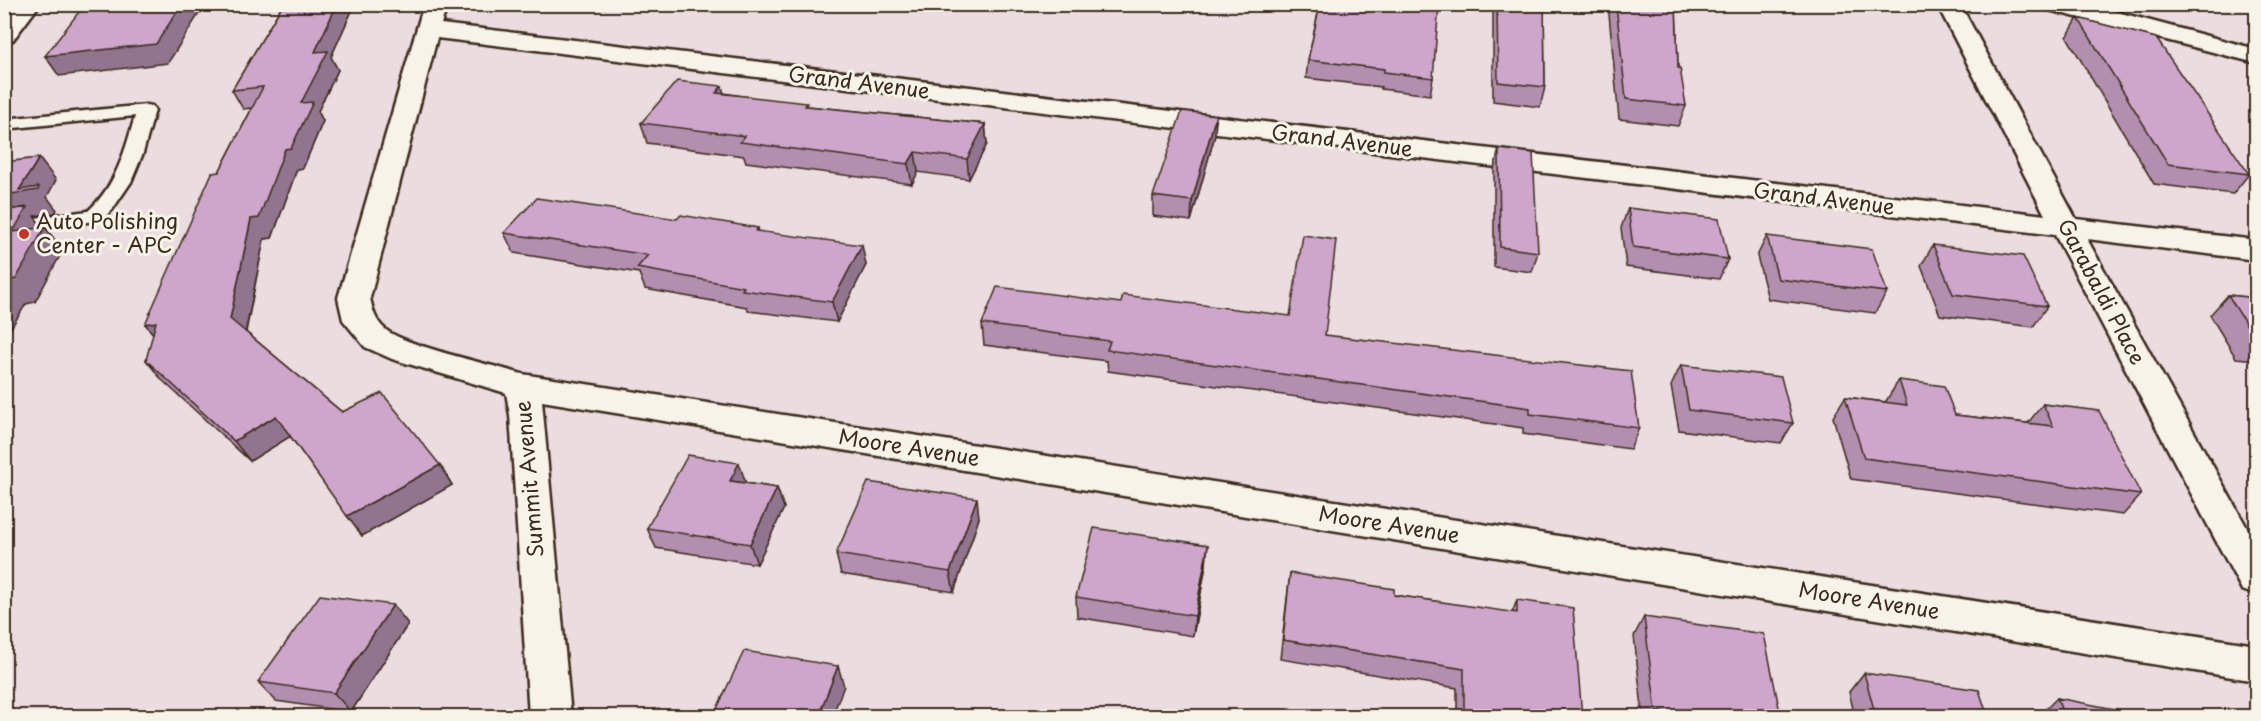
<svg xmlns="http://www.w3.org/2000/svg" width="2261" height="721" font-family="'Playpen Sans',sans-serif">
<style>
.lines{fill:none;stroke-linecap:round;stroke-linejoin:round}
.lane-casing{stroke:#3b2a1e;stroke-width:5}
.street-casing{stroke:#3b2a1e;stroke-width:5}
.primary-casing{stroke:#3b2a1e;stroke-width:5}
.lane{fill:#f7f3e8;fill-rule:evenodd}
.street{fill:#f7f3e8;fill-rule:evenodd}
.primary{fill:#f7f3e8;fill-rule:evenodd}
.wall{fill:#b28faf;stroke:#3b2a1e;stroke-width:1.5}
.shaded-wall{fill:#91748e;stroke:#3b2a1e;stroke-width:1.5}
.building{fill:#cfa6cb;stroke:#3b2a1e;stroke-width:1.5}
.poi-dot{fill:#c8321e;stroke:#f7f3e8;stroke-width:2}
.labels{text-anchor:middle;stroke-width:6;stroke-linejoin:round;paint-order:stroke}
.street-label{font-size:21px;fill:#3b2a1e;stroke:#f7f3e8}
.poi-label{font-size:21px;fill:#3b2a1e;stroke:#f7f3e8;text-anchor:start}
</style>
<rect width="100%" height="100%" fill="#ebdcdf"/>
<filter id="ink" filterUnits="userSpaceOnUse"><feTurbulence type="fractalNoise" baseFrequency=".0167" numOctaves="2"/><feDisplacementMap in="SourceGraphic" scale="12" xChannelSelector="R" yChannelSelector="G"/><feConvolveMatrix kernelMatrix="1 2 1 2 8 2 1 2 1" color-interpolation-filters="sRGB"/></filter>
<g filter="url(#ink)">
<g class="lines">
<defs>
<path id="lane" d="M146 105 152 106 155 110 143 153 131 182 112 210 101 220 4 234V222L88 211C116 186 125 151 135 116L4 129V119Z"/>
<path id="street" d="M424 4H448L441 24 2045 215 1937 4H1960L2076 219 2256 240V260L2087 239 2256 544V595L2242 590 2055 235 437 38 370 298C373 311 375 321 386 330 406 346 493 365 522 374L2256 645V681L542 401 571 716H529L510 415 506 393 392 359 365 347 343 320 338 298Z
M2042 4H2087L2256 49V63L2045 9Z"/>
<path id="primary" d="M16 4H40L13 40 4 42V19Z"/>
</defs>
<!-- lane casing -->
<use href="#lane" class="lane-casing"/>
<!-- street casing -->
<use href="#street" class="street-casing"/>
<!-- primary casing -->
<use href="#primary" class="primary-casing"/>
<!-- lane -->
<use href="#lane" class="lane"/>
<!-- street -->
<use href="#street" class="street"/>
<!-- primary -->
<use href="#primary" class="primary"/>
</g>
<!-- wall -->
<path class="wall" d="M283 4H355L331 57 338 70 318 111 323 121 303 168 297 169 272 238 264 239 246 332 342 412 440 465 452 485 362 536 290 436 250 461 162 380 146 360 219 172 252 108 243 109 232 90Z
M1320 4 1433 78 1430 95 1381 89V87L1306 78 1308 60Z
M1493 4H1544L1545 87 1540 107 1493 101Z
M1608 4H1676L1678 68 1686 106 1678 126 1619 119Z
M2078 18 2249 174 2233 194 2154 184 2067 37Z
M724 93 808 106 985 124 987 144 969 179 918 172 912 184 746 162 744 156 647 143 641 123Z
M1216 115 1215 135 1191 221 1153 216V196Z
M1499 149 1538 252 1532 272 1494 267V169Z
M1628 208 1728 259 1719 279 1626 267 1621 228Z
M677 219 758 228 759 232 866 265 837 322 748 311 747 307 645 289 639 273 514 253 504 233Z
M1767 236 1887 292 1875 313 1768 299 1757 256Z
M1933 245 2047 306 2033 327 1940 315 1921 266Z
M2228 295 2256 298V360L2236 358 2210 315Z
M1121 303 1325 335 1639 428 1630 449 1523 434V428L1108 371 1107 361 984 345 982 324Z
M1681 365 1793 423 1781 443 1679 430 1671 386Z
M1899 380 1955 415 2028 423 2043 404 2141 495 2123 515 1851 479 1833 417 1845 397 1886 402V401Z
M746 483 777 488 784 508 757 564 656 548 647 528Z
M979 518 954 592 841 574 836 554Z
M1206 565 1193 636 1077 617 1076 597Z
M1290 573 1394 595 1512 613 1517 600 1582 717H1457V688L1280 659Z
M393 605 408 624 351 712 276 701 258 682Z
M1644 617 1781 717H1643L1634 636Z
M1864 673 1988 717H1855L1849 692Z
M2057 698 2137 717H2038Z"/>
<!-- shaded-wall -->
<path class="shaded-wall" d="M182 4H205L168 63 59 76 45 56Z
M337 4H355L331 57 338 70 318 111 323 121 303 168 297 169 272 238 264 239 244 339 230 319 251 219 285 149 301 103 315 52Z
M722 86 727 106 716 93Z
M1216 115 1215 135 1191 221 1192 201Z
M985 124 987 144 969 179 967 159Z
M915 152 918 172 912 184 908 164Z
M39 158 56 180 47 197 57 210 55 213 34 216 44 229 45 227 63 250 35 302 26 304 4 339V195L19 190Z
M862 245 866 265 837 322 832 302Z
M156 322 161 344 145 324Z
M276 416 291 436 250 461 234 441Z
M739 463 746 483 730 481Z
M440 465 452 485 362 536 347 516Z
M777 488 784 508 757 564 750 544Z
M977 498 979 518 954 592 950 572Z
M1208 545 1206 565 1193 636 1195 616Z
M393 605 408 624 351 712 334 693Z
M838 666 844 686 832 717H818Z"/>
<!-- building -->
<path class="building" d="M85 4H182L156 44 45 56Z
M283 4H337L315 52 328 51 301 103 313 102 291 148 285 149 259 218 251 219 230 319 342 412 382 393 440 465 347 516 276 416 234 441 146 360 156 322 145 324 212 173 219 172 263 87 232 90Z
M1320 4H1439L1433 78 1384 72V69L1308 60Z
M1497 4H1544L1545 87 1498 82Z
M1616 4H1676L1678 68H1680L1686 106 1626 99Z
M2078 18 2156 38 2249 174 2168 164Z
M677 81 722 86 716 93 807 103 805 106 985 124 967 159 915 152 908 164 740 142 745 136 641 123Z
M1182 111 1216 115 1192 201 1153 196Z
M1499 149 1533 153 1538 252 1500 247Z
M39 158 19 190 39 187 38 190 4 195V162Z
M537 198 677 219 681 215 758 228 756 231 862 245 832 302 742 290 744 287 637 268 648 255 504 233Z
M27 207 13 232 45 227 16 279 6 281 4 283V211Z
M1628 208 1719 219 1728 259 1633 247Z
M1303 235 1336 240 1325 335 1631 371 1639 428 1530 414V408L1107 350 1110 341 982 324 997 287 1121 303 1123 295 1290 316Z
M1767 236 1872 249 1887 292 1778 279Z
M1933 245 2023 256 2047 306 1953 294Z
M2228 295 2256 298V337H2254Z
M1681 365 1781 377 1793 423 1689 410Z
M1899 380 1944 386 1955 415 2053 426 2043 404 2099 411 2141 495 1864 458 1845 397 1907 405Z
M688 455 739 463 730 481 777 488 750 544 647 528Z
M868 482 977 498 950 572 836 554Z
M1094 528 1208 545 1195 616 1076 597Z
M1290 573 1394 589V595L1517 613V600L1573 608 1582 717H1464V669L1283 640Z
M320 595 393 605 334 693 258 682Z
M1644 617 1764 634 1781 717H1689L1656 711Z
M744 651 838 666 818 717H713Z
M1864 673 1979 690 1988 717H1876Z
M2057 698 2135 713 2137 717H2064Z"/>
</g>
<!-- markers -->
<circle class="poi-dot" cx="24" cy="234" r="6"/>
<g class="labels">
<!-- street labels -->
<g class="street-label">
<text transform="translate(859 83) rotate(7)" y="7">Grand Avenue</text>
<text transform="translate(1342 141) rotate(7)" y="7">Grand Avenue</text>
<text transform="translate(1824 199) rotate(7)" y="7">Grand Avenue</text>
<text transform="translate(2101 292) rotate(62)" y="7">Garabaldi Place</text>
<text transform="translate(909 448) rotate(9)" y="7">Moore Avenue</text>
<text transform="translate(530 479) rotate(-95)" y="7">Summit Avenue</text>
<text transform="translate(1389 525) rotate(9)" y="7">Moore Avenue</text>
<text transform="translate(1869 601) rotate(9)" y="7">Moore Avenue</text>
</g>
<!-- poi labels -->
<g class="poi-label">
<text x="36" y="229">Auto Polishing<tspan x="36" dy="24">Center - APC</tspan></text>
</g>
</g>
<!-- margin -->
<rect width="2261" height="721" fill="none" stroke="#f7f3e8" stroke-width="24"/>
<rect x="12" y="12" width="2237" height="697" fill="none" stroke="#3b2a1e" stroke-width="2" filter="url(#ink)"/>
</svg>
